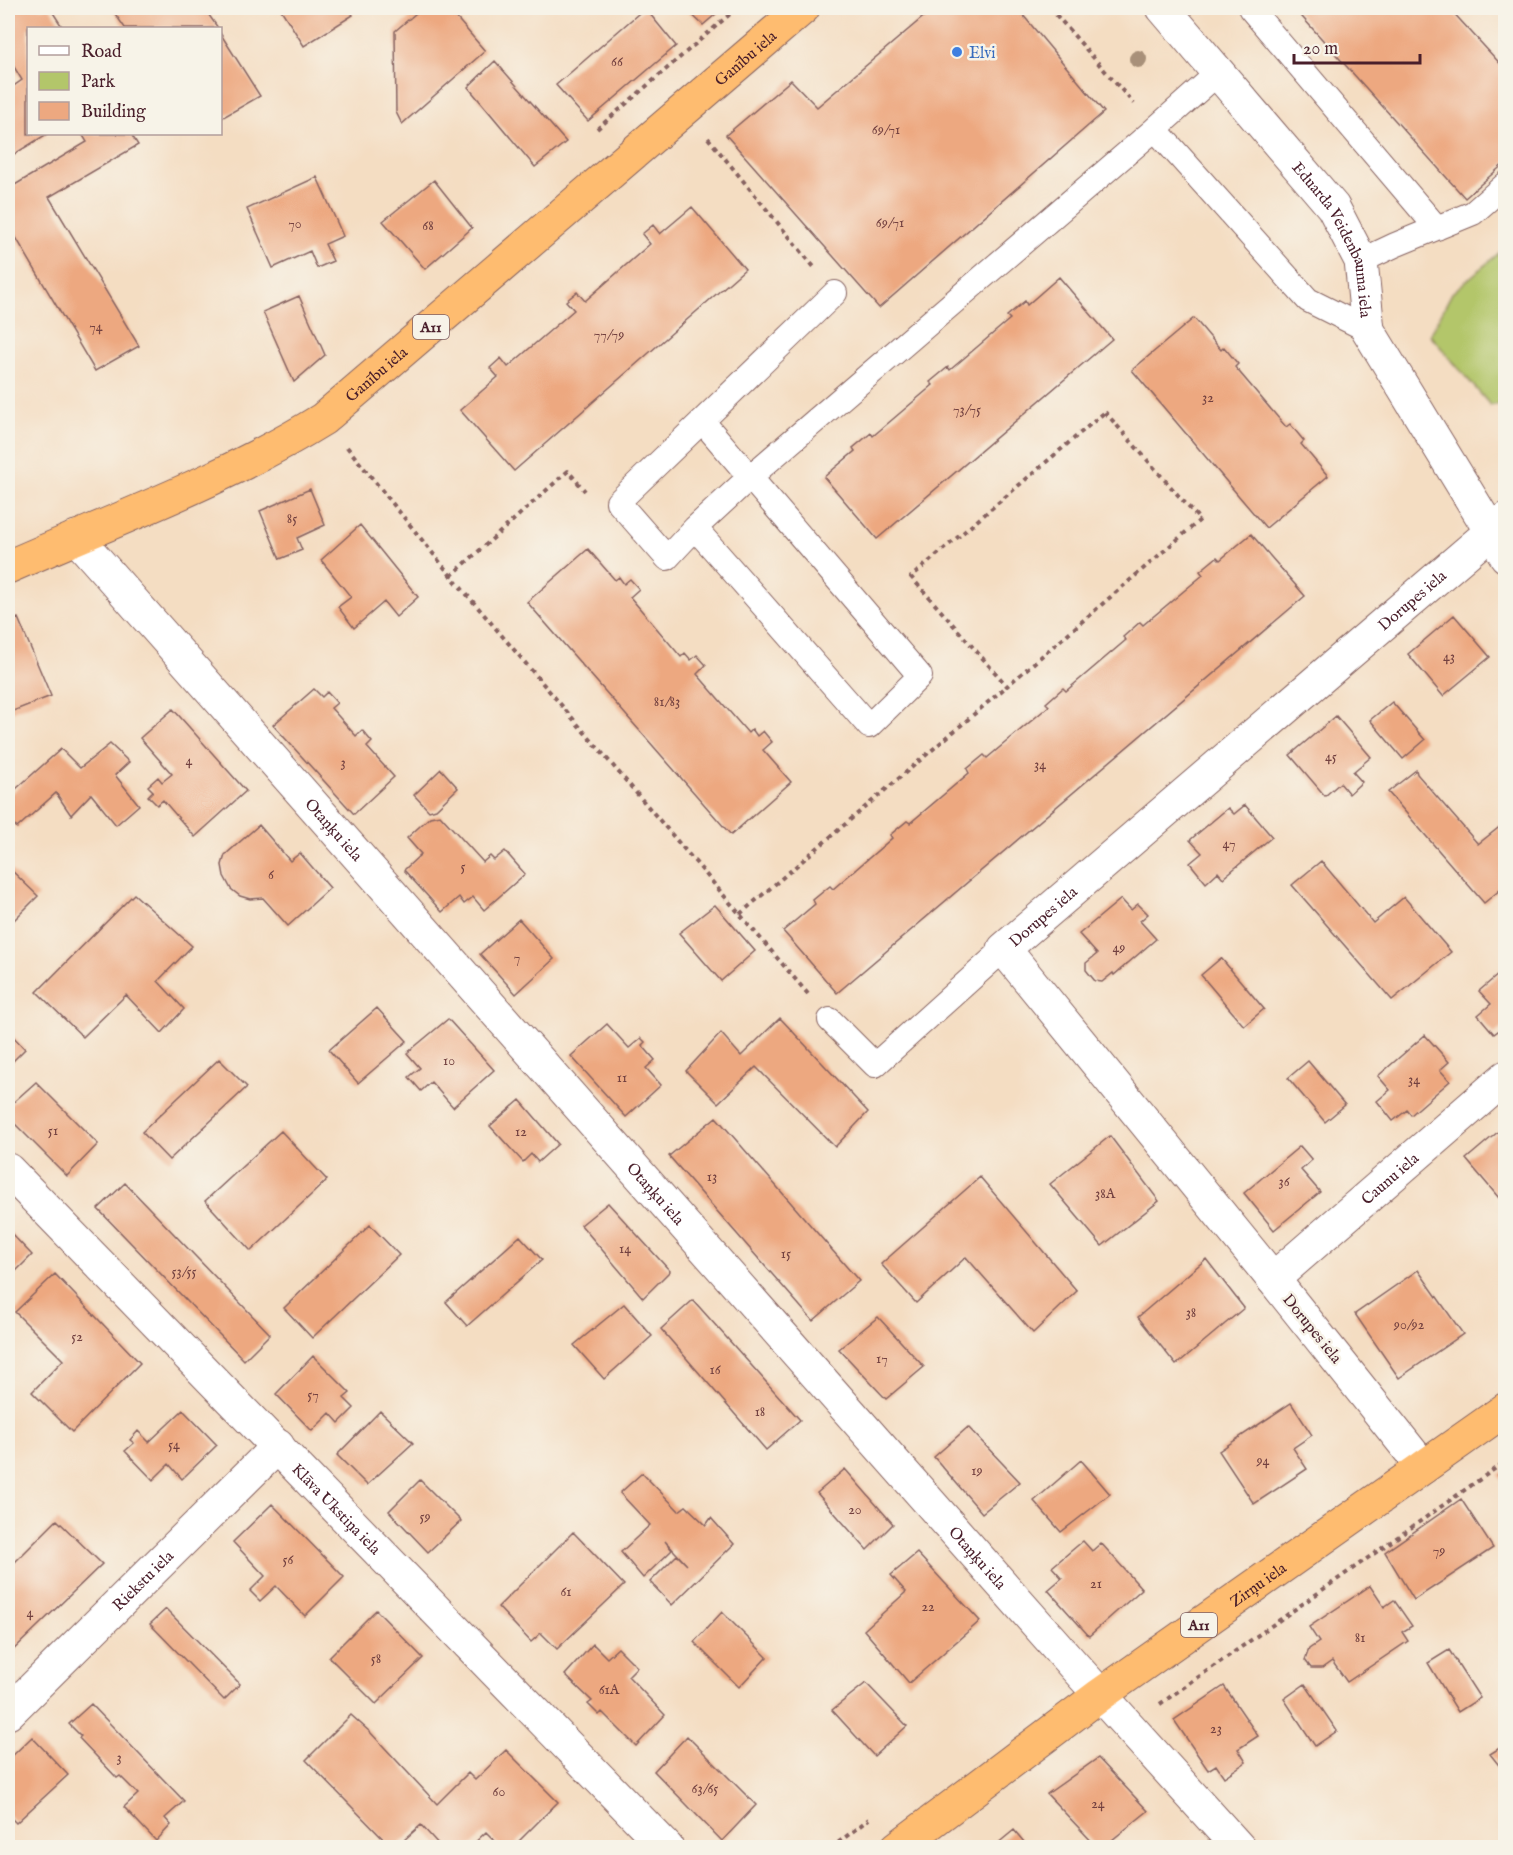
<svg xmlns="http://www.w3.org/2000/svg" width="1513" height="1855" font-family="'IM FELL English',serif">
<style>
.green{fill:#b3c66a;stroke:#7e724a;stroke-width:1.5}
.building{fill:#eda880}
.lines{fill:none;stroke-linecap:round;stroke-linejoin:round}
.service-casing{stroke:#866260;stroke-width:26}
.minor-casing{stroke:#866260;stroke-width:35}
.trunk-casing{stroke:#866260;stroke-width:35}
.path{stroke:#866260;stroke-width:4;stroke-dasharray:4.5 4.5;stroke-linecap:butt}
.service{stroke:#fff;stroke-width:24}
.minor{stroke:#fff;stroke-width:33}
.trunk{stroke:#febc70;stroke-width:33}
.tree{fill:#a89079}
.shop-dot{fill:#3f7fe0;stroke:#f7f3e8;stroke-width:2}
.labels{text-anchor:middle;stroke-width:5;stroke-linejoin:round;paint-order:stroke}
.number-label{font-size:14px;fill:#734140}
.shield{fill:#f7f3e8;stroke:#7e5f64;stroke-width:1.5}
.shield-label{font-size:15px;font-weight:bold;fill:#4a1f2b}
.shop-label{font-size:16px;fill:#366cbe;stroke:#f7f3e8;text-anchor:start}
.street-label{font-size:16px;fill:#4a1f2b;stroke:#f7f3e8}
</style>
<rect width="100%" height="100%" fill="#f7f3e8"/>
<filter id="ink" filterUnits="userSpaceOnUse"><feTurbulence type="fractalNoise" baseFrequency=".0167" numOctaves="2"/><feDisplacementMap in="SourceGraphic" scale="12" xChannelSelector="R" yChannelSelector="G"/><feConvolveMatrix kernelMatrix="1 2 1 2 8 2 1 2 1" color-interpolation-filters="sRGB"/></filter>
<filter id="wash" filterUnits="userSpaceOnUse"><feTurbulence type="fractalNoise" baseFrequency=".008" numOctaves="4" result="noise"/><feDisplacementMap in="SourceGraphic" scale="24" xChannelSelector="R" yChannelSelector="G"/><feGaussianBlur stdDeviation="1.35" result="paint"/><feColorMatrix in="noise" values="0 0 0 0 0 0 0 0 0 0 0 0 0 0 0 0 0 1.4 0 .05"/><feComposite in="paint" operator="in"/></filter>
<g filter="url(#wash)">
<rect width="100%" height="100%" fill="#f4ddc2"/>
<!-- green -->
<path class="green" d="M1505 248V404L1490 405 1430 335 1452 293Z"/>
<g id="blocks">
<!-- building -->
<path class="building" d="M8 8H50L63 28H28V134H47L8 158V90L22 80 8 57Z
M111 8H204L218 28H125Z
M280 8H348L353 15 304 46Z
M422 8H448L485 51 402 124 396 112 395 31Z
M645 8 676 46 588 121 556 85Z
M685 8H723L703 25Z
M934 8H1017L1104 112 879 308 726 135 791 80 817 107Z
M1294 8H1449L1506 70V162L1465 198Z
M220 33 260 96 220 119Z
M495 61 566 142 535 167 468 87Z
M82 134H131L138 145 49 197 139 346 95 371 8 224V189L87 142Z
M317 177 343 236 325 244 333 261 317 268 310 251 273 268 247 209Z
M434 180 472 228 425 269 383 221Z
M692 207 745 269 514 471 460 410 498 377 490 368 501 358 508 367 574 310 566 301 577 292 585 301 650 244 642 234 653 225 660 234Z
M1059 277 1112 339 877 539 824 477 855 451 853 448 871 433 873 436 933 385 930 382 948 367 950 370 1010 319 1007 316 1025 301 1027 305Z
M299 296 325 355 294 382 263 312Z
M1194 318 1221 350 1224 347 1238 364 1235 367 1286 427 1290 424 1304 441 1301 444 1328 476 1266 528 1132 370Z
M310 489 325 525 297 538 302 550 280 559 260 511Z
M360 525 418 597 396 617 384 602 354 628 338 607 351 597 321 560Z
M1251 534 1305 596 837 993 783 931 815 904 813 900 830 886 833 889 892 838 890 835 907 821 910 823 969 773 967 769 984 755 987 758 1049 706 1046 703 1063 688 1066 691 1126 640 1123 637 1140 622 1143 625 1203 575 1200 571 1217 557 1220 560Z
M588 549 615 580 619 577 624 584 630 579 639 589 630 597 681 657 685 653 691 660 697 655 706 665 697 674 748 733 752 729 757 736 763 731 772 742 763 750 791 782 731 835 527 602Z
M1454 615 1490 657 1443 696 1408 654Z
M18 618 51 696 8 713V622Z
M314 689 322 697 327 692 337 703 331 708 356 736 362 730 372 742 367 747 394 777 354 814 273 725Z
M1392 702 1425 740 1403 759 1370 720Z
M173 709 246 791 195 837 163 800 157 805 148 796 153 791 148 786 158 777 162 782 172 774 140 738Z
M1336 716 1371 757 1353 772 1362 782 1349 794 1340 783 1325 796 1290 755Z
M110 744 129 762 115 775 139 805 116 825 91 794 71 815 56 793 17 828 8 817V796L61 749 80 768Z
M441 769 458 788 436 809 429 811 414 795Z
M1416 770 1417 774 1478 844 1502 825 1506 829V885L1484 903 1388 792Z
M1245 805 1272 837 1223 878 1218 872 1206 883 1190 863 1202 853 1190 840 1228 808 1234 814Z
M440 815 483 862 490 856 494 860 505 851 525 874 484 910 473 897 464 904 459 897 442 912 404 870 421 854 407 838 430 817Z
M259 825 290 861 300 853 330 888 288 926 263 898 250 899 240 896 231 889 224 876 222 865 225 855Z
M1321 861 1373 923 1404 897 1451 952 1392 1000 1292 885Z
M8 867 38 896 8 926Z
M134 894 192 946 158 981 184 1009 162 1033 126 995 83 1037 37 992Z
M1121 899 1131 910 1138 904 1148 914 1140 921 1156 939 1114 975 1113 973 1102 982 1095 981 1086 970V963L1097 954 1079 934Z
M715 905 755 951 721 981 679 933Z
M519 919 554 959 516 994 480 954Z
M1221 958 1264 1009 1244 1026 1201 975Z
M1506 968V1025L1494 1034 1478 1015 1491 1004 1479 991Z
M377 1008 407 1041 358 1083 329 1050Z
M780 1018 868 1112 835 1147 756 1067 718 1103 686 1071 721 1033 741 1056Z
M448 1019 494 1070 453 1107 431 1082 421 1091 409 1077 420 1068 407 1053Z
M607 1024 629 1048 641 1038 645 1042 642 1045 655 1060 646 1068 661 1085 626 1117 571 1056Z
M8 1031 25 1049 8 1066Z
M1425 1035 1449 1062 1440 1070 1450 1081 1411 1115 1407 1110 1393 1121 1377 1101 1390 1090 1378 1076Z
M219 1059 247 1087 169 1160 142 1132Z
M1308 1061 1345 1105 1325 1122 1288 1078Z
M36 1082 98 1144 67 1176 8 1117V1107Z
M520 1100 558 1144 538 1162 531 1154 523 1162 490 1126Z
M716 1117 859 1281 813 1321 669 1156Z
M1506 1125V1193L1499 1198 1466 1159Z
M281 1131 327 1180 251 1251 205 1201Z
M1110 1136 1159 1201 1102 1246 1050 1184Z
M1300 1146 1312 1160 1301 1170 1320 1192 1274 1230 1244 1193Z
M980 1177 1077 1291 1033 1333 966 1257 916 1303 881 1264Z
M125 1183 270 1334 244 1360 98 1209Z
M608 1203 670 1271 643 1298 581 1225Z
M370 1225 399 1255 312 1338 284 1308Z
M8 1230 32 1255 8 1279Z
M520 1236 542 1260 467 1326 446 1302Z
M1206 1259 1244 1308 1176 1365 1138 1317Z
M1418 1270 1463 1334 1399 1378 1355 1314Z
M55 1274 140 1363 72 1432 32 1392 63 1360 15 1312Z
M693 1300 800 1420 766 1450 661 1329Z
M624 1304 652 1336 604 1379 574 1345Z
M878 1317 924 1367 886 1399 839 1349Z
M313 1356 350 1393 344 1398 354 1408 339 1423 330 1413 312 1431 276 1394Z
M1291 1403 1312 1435 1293 1448 1307 1469 1254 1504 1219 1451Z
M183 1410 217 1445 182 1479 169 1464 153 1480 125 1451 134 1443 130 1440 138 1431 149 1442Z
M380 1411 413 1443 367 1485 337 1455Z
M968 1427 1020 1482 982 1513 934 1457Z
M1081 1460 1110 1494 1061 1532 1034 1501Z
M845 1469 893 1524 867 1550 817 1493Z
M1506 1470V1487L1498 1475Z
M642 1473 679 1511 686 1506 706 1525 711 1518 734 1544 672 1605 650 1582 677 1555 687 1565 665 1541 672 1550 643 1578 621 1552 650 1525 620 1493Z
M420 1480 461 1521 428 1552 389 1511Z
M1461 1499 1493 1548 1414 1600 1385 1552Z
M272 1504 344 1577 305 1616 276 1586 260 1601 250 1591 265 1576 233 1542Z
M57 1520 102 1564 8 1655V1569Z
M573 1532 624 1585 557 1649 541 1633 531 1642 498 1607Z
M1083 1541 1092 1551 1101 1543 1142 1589 1089 1636 1048 1590 1062 1578 1052 1567Z
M917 1553 980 1621 909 1683 864 1630 906 1592 891 1575Z
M1370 1586 1384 1607 1394 1600 1412 1626 1402 1632 1408 1641 1347 1682 1332 1661 1322 1668H1311L1305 1660 1309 1649 1319 1642 1309 1627Z
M166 1609 240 1684 224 1700 150 1624Z
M376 1610 423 1658 376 1704 329 1657Z
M722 1612 767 1657 739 1687 694 1642Z
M593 1644 607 1658 618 1648 637 1667 628 1676 665 1715 636 1746 602 1712 599 1715 588 1704 592 1701 565 1675Z
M1449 1650 1480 1698 1458 1712 1428 1663Z
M866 1683 907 1726 874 1756 832 1710Z
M1305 1684 1337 1731 1315 1746 1284 1699Z
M1224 1686 1258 1736 1238 1749 1246 1762 1224 1777 1216 1765 1208 1770 1174 1720Z
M91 1704 184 1801 165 1818 171 1825 156 1841 124 1807 138 1794 120 1776 117 1778 79 1738 81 1736 69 1724Z
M351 1715 370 1732 437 1804 468 1773 475 1780 506 1750 558 1802 512 1848H502L486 1832 469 1848H442L421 1825 395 1848H392L306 1760Z
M687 1736 756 1805 722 1841 654 1771Z
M32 1737 68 1775 16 1823 8 1815V1760Z
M1506 1744V1774L1490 1754Z
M1098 1758 1148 1811 1102 1848H1098L1047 1794Z
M1014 1830 1029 1848H1000L997 1844Z"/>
</g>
</g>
<g filter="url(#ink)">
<use href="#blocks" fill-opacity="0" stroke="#866260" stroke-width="1.5"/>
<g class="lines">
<defs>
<path id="service" d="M1250 8 1437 228
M1155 129 1219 72
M1361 261 1395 245 1473 213 1506 184
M835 293 618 502 667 558 695 528 750 477 1155 129 1308 300 1368 330
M695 528 869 726 920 676 703 422
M830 1020 875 1065 1004 949"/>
<g id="minor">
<path id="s1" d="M1163 8 1333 207 1361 261 1368 330 1506 556"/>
<path id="s2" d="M76 537 1075 1667 1239 1848"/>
<path id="s3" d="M8 1170 667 1848"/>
<path id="s4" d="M1273 1279 1506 1077"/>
<path id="s5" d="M1423 1467 1273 1279 1004 949 1506 519"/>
<path id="s6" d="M8 1713 278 1446"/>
</g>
<g id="trunk">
<path id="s7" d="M8 567C114 520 225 480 323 419L803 8"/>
<path id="s8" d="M897 1848 1100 1695 1506 1409"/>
</g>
</defs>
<!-- service casing -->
<use href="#service" class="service-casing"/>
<!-- minor casing -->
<use href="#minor" class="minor-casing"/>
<!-- trunk casing -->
<use href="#trunk" class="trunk-casing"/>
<!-- path -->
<path class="path" d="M1050 8 1134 104
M597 129 737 8
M708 138 814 267
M1105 412 1200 520 1007 686 911 577Z
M347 447 451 576 808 994
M451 576 568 471 585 491
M740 914 1007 686
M1160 1704 1506 1461
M831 1848 869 1819"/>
<!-- service -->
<use href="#service" class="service"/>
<!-- minor -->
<use href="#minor" class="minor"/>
<!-- trunk -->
<use href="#trunk" class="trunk"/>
</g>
<!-- trees -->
<circle class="tree" cx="1138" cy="59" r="9"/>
</g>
<!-- markers -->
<circle class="shop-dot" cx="957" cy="52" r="6"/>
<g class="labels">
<!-- number labels -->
<g class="number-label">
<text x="617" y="66">66</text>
<text x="886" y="134">69/71</text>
<text x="890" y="227">69/71</text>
<text x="295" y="228">70</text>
<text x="428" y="230">68</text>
<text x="96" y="331">74</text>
<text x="609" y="339">77/79</text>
<text x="1208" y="402">32</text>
<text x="967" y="414">73/75</text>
<text x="292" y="523">85</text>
<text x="1449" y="661">43</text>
<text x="667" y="706">81/83</text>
<text x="1331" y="761">45</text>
<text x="189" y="765">4</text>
<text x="343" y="767">3</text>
<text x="1040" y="769">34</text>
<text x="1229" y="848">47</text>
<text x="463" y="871">5</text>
<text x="271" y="879">6</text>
<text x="1119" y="952">49</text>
<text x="517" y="962">7</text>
<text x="449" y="1065">10</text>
<text x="622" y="1082">11</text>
<text x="1414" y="1084">34</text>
<text x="53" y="1135">51</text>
<text x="521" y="1136">12</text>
<text x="712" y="1181">13</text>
<text x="1284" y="1186">36</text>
<text x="1105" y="1198">38A</text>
<text x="625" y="1253">14</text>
<text x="786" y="1258">15</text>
<text x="184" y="1276">53/55</text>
<text x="1191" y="1317">38</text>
<text x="1409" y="1329">90/92</text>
<text x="77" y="1341">52</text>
<text x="882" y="1363">17</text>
<text x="715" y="1374">16</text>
<text x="313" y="1399">57</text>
<text x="760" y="1416">18</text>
<text x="174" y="1449">54</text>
<text x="1263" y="1465">94</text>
<text x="977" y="1475">19</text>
<text x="855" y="1514">20</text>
<text x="425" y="1521">59</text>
<text x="1439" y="1555">79</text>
<text x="288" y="1564">56</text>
<text x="1096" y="1588">21</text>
<text x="566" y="1596">61</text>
<text x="928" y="1611">22</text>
<text x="30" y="1617">4</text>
<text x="1360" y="1642">81</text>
<text x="376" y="1663">58</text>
<text x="609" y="1694">61A</text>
<text x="1216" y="1733">23</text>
<text x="119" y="1762">3</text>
<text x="705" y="1793">63/65</text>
<text x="499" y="1796">60</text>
<text x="1098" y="1808">24</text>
</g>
<!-- shield labels -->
<g class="shield">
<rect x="413" y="315" width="36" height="24" rx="4.5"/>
<rect x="1181" y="1613" width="36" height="24" rx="4.5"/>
</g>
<g class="shield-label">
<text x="431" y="332">A11</text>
<text x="1199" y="1630">A11</text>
</g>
<!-- shop labels -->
<g class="shop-label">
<text x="969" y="58">Elvi</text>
</g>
<!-- street labels -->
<g class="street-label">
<text dy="6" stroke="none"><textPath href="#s7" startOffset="904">Ganību iela</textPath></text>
<text dy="6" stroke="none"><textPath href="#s1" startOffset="292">Eduarda Veidenbauma iela</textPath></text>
<text dy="6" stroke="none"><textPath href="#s7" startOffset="418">Ganību iela</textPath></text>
<text dy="6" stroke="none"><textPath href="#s5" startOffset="1203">Dorupes iela</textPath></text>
<text dy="6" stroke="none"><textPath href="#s2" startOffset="390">Otaņķu iela</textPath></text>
<text dy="6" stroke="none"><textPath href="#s5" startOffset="717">Dorupes iela</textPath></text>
<text dy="6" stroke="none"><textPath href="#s4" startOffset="154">Caunu iela</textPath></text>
<text dy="6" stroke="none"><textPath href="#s2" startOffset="876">Otaņķu iela</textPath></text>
<text transform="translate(1313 1328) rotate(51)" y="6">Dorupes iela</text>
<text dy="6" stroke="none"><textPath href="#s3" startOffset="472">Klāva Ukstiņa iela</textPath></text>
<text dy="6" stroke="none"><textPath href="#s2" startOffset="1362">Otaņķu iela</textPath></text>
<text dy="6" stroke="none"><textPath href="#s6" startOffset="189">Riekstu iela</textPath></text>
<text dy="6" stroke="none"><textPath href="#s8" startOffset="447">Zirņu iela</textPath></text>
</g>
</g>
<!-- margin -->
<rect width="1513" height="1855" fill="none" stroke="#f7f3e8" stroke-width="30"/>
<!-- legend -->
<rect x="27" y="27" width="195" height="108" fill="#f7f3e8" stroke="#b29e9c" stroke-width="1.5"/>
<rect x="39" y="46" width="30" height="9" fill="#ffffff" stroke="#b29e9c" stroke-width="1.5"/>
<text x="81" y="57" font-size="18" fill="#4a1f2b">Road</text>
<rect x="39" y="72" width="30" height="18" fill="#b3c66a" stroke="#b29e9c" stroke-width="1.5"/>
<text x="81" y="87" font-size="18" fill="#4a1f2b">Park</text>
<rect x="39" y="102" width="30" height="18" fill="#eda880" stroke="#b29e9c" stroke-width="1.5"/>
<text x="81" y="117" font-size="18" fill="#4a1f2b">Building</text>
<!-- scale -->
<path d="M1294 54v9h126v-9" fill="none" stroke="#4a1f2b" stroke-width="3"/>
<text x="1303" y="54" font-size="18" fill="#4a1f2b" stroke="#f7f3e8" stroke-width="4.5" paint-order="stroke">20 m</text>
</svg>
